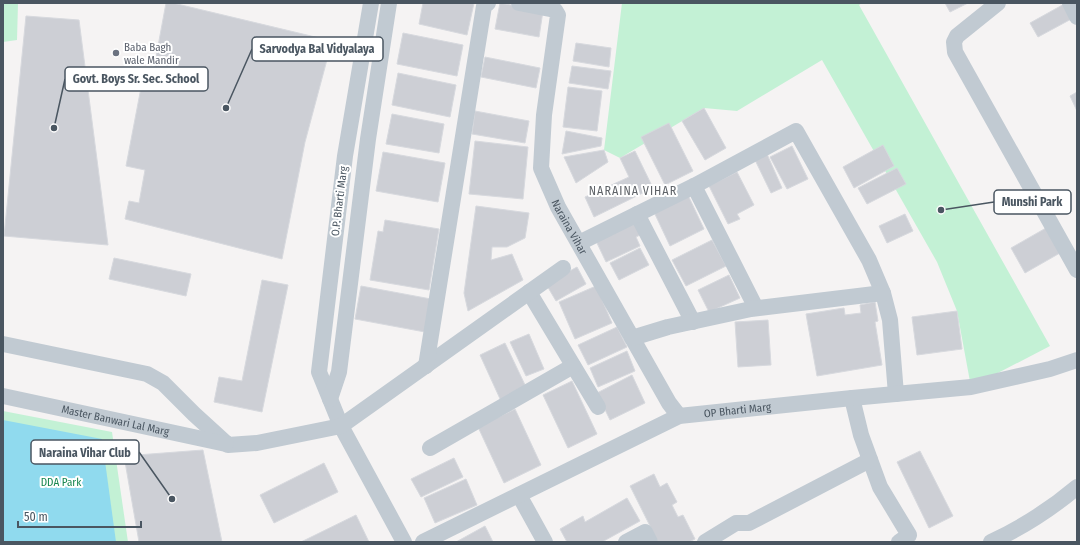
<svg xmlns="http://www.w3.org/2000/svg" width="1080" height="545" font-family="'Fira Sans Condensed',sans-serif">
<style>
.green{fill:#c3f1d5}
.water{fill:#90daee}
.building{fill:#cdcfd5;stroke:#d7d9de}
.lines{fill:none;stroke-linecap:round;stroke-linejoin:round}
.minor{stroke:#c1cad2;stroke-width:16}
.worship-dot{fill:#6b7280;stroke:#fff;stroke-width:1.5}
.labels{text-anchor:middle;stroke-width:4;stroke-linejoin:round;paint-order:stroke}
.worship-label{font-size:11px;fill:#5b616d;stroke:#fff;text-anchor:start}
.street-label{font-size:11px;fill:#4a5661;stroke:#fff}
.park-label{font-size:11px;fill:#17864f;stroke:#fff}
.neighbourhood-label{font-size:12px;letter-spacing:1px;fill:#5f6368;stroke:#fff}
.leader{fill:none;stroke:#4a5661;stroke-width:1.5}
.callout-dot{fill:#4a5661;stroke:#fff;stroke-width:1.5}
.callout{fill:#fff;stroke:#4a5661;stroke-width:1.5}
.callout-label{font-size:12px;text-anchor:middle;font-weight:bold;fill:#4a5661}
</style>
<rect width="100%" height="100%" fill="#f5f3f3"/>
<!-- green -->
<path class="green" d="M3 3H18L17 40 3 42Z
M622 3H862L859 5 1050 346 971 387 957 311 937 262 822 60 737 111 704 108 620 158 604 150Z
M3 411 112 432 128 542H3Z"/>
<!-- water -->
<path class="water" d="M3 420 102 439 116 542H3Z"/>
<!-- building -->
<path class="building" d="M166 3H173L332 41 305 142 282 259 125 219 129 201 139 203 145 170 126 166 144 72 153 73Z
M423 3H474L467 35 419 24Z
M500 3 543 11 539 37 495 29Z
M945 3H968L950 12Z
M1066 3 1075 17 1038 37 1030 23Z
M26 16 79 20 108 245 4 236Z
M403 33 463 45 457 76 397 64Z
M576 43 611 48 609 67 573 61Z
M485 57 540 68 536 88 481 77Z
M572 66 611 71 608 89 569 83Z
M398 73 456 85 450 117 392 105Z
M568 87 602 91 597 131 563 127Z
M1077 92V111L1070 96Z
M704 108 726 148 705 160 682 121Z
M475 111 529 121 525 143 472 134Z
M392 114 444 124 439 153 386 144Z
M669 123 693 171 665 185 641 137Z
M566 131 602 138 601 146 562 154Z
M475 141 528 147 523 199 469 194Z
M883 145 894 166 854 188 843 167Z
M792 146 808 179 787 189 770 157Z
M604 150 608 162 576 183 564 157Z
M635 151 653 188 594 217 585 197 629 177 620 158Z
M383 152 445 163 438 202 376 191Z
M767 154 782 188 771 193 755 160Z
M897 168 906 184 867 204 858 188Z
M737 172 754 205 737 214 740 219 728 224 709 186Z
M687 193 704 229 670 246 653 210Z
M476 206 529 213 525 238 507 247H492L491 260 512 254 523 280 468 311 464 293Z
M905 214 913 231 887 243 879 226Z
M385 220 439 229 429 290 370 280 378 231 383 232Z
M636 222 642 234 636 237 640 246 606 262 596 241Z
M1046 228 1060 253 1025 273 1011 248Z
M712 240 726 266 686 286 672 260Z
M640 248 649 265 619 280 610 263Z
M114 258 191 274 186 296 109 279Z
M577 267 586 284 556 301 546 284Z
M729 275 740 298 709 312 698 290Z
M262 280 288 285 262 412 214 402 219 377 242 381Z
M361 286 431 299 425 332 355 319Z
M596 286 612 323 575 339 559 302Z
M875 302 878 321 875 322 882 365 817 376 806 314 844 308 845 315 861 313 860 305Z
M957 311 962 349 917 355 912 317Z
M768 320 771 365 738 367 735 322Z
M617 327 627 347 588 365 578 345Z
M529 334 544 369 526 376 510 342Z
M505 343 527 389 501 401 480 355Z
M627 351 635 371 598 387 590 368Z
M632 375 645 403 610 420 597 393Z
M572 381 597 434 568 448 543 395Z
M515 409 541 465 504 483 478 427Z
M203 450 222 542H139L124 456Z
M920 451 953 516 929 528 897 462Z
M454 458 463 477 421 497 411 479Z
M324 463 338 492 274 523 260 495Z
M654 474 660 487 667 483 677 502 672 505 678 517 683 515 695 539 689 542H658L630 486Z
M466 479 477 505 435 523 424 498Z
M627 498 640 521 602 542H567L560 529 583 516 585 522Z
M356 515 369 542H301Z
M485 526 493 542H456Z"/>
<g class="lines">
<!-- minor -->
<g class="minor">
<path d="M371 3 345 156 319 372 341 426 404 542"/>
<path id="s1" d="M519 3 555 10 558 15 544 115 541 168 558 207 669 403 679 416"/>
<path d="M998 3 957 36 954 42 955 52 1077 270"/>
<path d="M1070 3 1077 17"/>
<path d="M694 186 756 308"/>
<path d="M637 214 693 322"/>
<path d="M579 243 694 186 796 131 869 260 883 293 890 320 896 394"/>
<path d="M529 292 598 407"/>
<path d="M632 338 668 327 751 309 883 293"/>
<path d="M3 344 147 374 163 383 194 414 228 445 257 443 341 426 563 268"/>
<path d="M426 366 484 6 488 3"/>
<path id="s2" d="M3 396 226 444"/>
<path d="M852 398 861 435 880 487 909 535 899 542"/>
<path d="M330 399 339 372 368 139 389 3"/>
<path d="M430 448 573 366"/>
<path d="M519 495 545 542"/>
<path id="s3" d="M423 542 679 416 852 398 971 387 1050 369 1077 360"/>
<path d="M626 542 645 532 650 542"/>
<path d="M705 542 736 523H749L870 460"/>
<path d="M991 542C1021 528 1051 509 1077 487"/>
</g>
</g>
<!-- markers -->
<circle class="worship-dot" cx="116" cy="53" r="4"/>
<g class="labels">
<!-- worship labels -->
<g class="worship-label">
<text x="124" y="51">Baba Bagh<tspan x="124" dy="13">wale Mandir</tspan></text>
</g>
<!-- street labels -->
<g class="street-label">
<text transform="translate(339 201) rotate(-83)" y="4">O.P. Bharti Marg</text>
<text dy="4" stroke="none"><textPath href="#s1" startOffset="262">Naraina Vihar</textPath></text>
<text dy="4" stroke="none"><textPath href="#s3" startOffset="344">OP Bharti Marg</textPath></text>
<text dy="4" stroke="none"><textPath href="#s2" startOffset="115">Master Banwari Lal Marg</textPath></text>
</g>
<!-- park labels -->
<g class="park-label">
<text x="61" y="486">DDA Park</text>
</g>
<!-- neighbourhood labels -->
<g class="neighbourhood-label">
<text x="633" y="195">NARAINA VIHAR</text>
</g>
</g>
<!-- callouts -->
<path class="leader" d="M226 108L252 49M54 128L65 79M941 210L994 202M172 499L139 452"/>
<g class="callout-dot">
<circle cx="226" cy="108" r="4"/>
<circle cx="54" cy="128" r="4"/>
<circle cx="941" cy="210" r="4"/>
<circle cx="172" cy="499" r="4"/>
</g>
<g class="callout">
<rect x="252" y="37" width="131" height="24" rx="4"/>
<rect x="65" y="67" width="143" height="24" rx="4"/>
<rect x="994" y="190" width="77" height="24" rx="4"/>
<rect x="31" y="440" width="108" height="24" rx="4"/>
</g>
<g class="callout-label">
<text x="317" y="53">Sarvodya Bal Vidyalaya</text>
<text x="136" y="83">Govt. Boys Sr. Sec. School</text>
<text x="1032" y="206">Munshi Park</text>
<text x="85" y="457">Naraina Vihar Club</text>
</g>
<!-- border -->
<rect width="1080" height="545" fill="none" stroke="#4a5661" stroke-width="8"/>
<!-- scale -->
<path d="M18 521v6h123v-6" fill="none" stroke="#4a5661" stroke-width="2"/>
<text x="24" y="521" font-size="12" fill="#4a5661" stroke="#ffffff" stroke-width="3" paint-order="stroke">50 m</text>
</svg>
